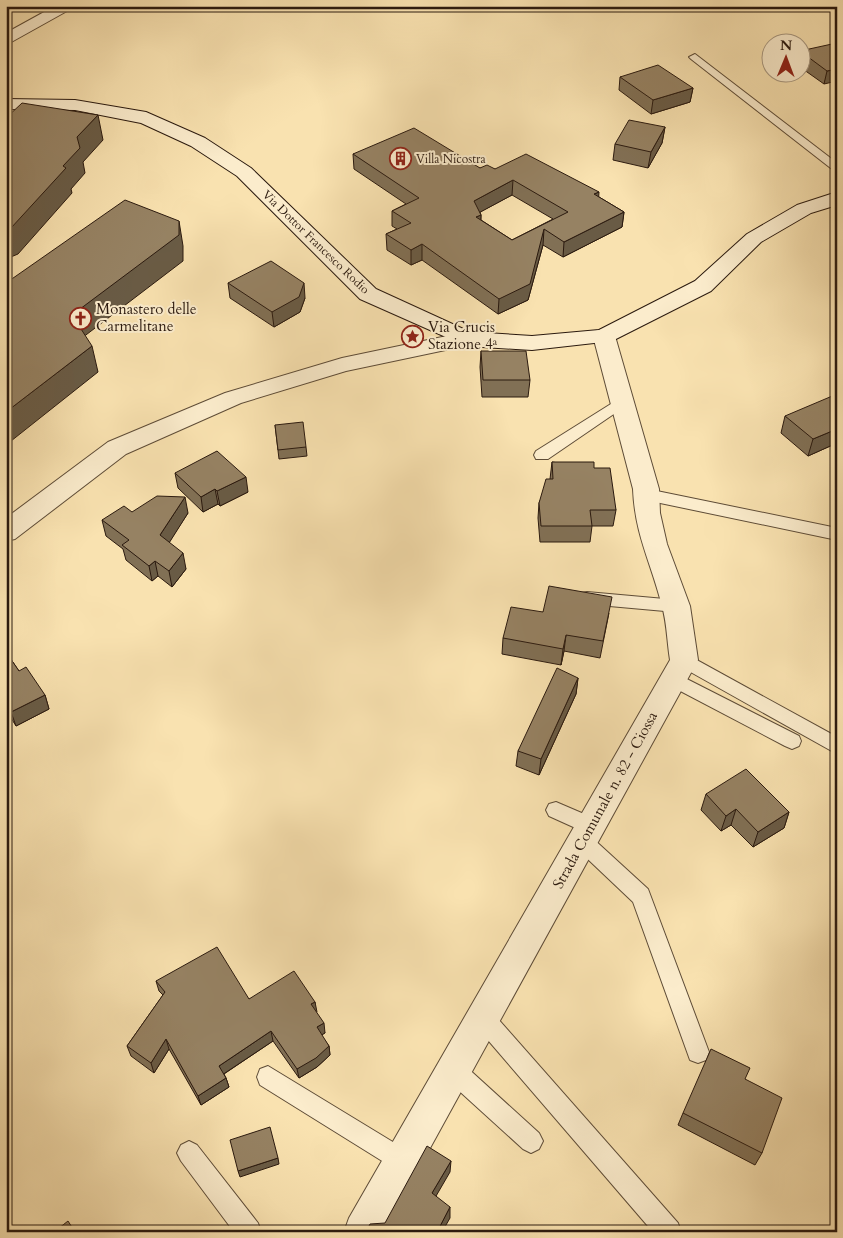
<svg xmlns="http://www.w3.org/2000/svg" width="843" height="1238" font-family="Cardo,serif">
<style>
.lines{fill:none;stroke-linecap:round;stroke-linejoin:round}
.lane-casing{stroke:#5e4c37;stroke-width:2}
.street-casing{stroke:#5e4c37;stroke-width:2}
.secondary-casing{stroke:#2b1a0f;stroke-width:2}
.lane{fill:#fbeccc;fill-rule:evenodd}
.street{fill:#fbeccc;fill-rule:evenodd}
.secondary{fill:#fbeccc;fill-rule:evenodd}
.wall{fill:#817055;stroke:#2b1a0f;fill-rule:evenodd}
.shaded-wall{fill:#695b45;stroke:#2b1a0f}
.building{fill:#968263;stroke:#2b1a0f;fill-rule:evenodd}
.labels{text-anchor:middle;stroke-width:4;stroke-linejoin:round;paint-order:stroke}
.far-poi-label{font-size:12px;fill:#2b1a0f;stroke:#fbeccc;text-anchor:start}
.far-street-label{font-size:12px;fill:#2b1a0f;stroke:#fbeccc}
.poi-label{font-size:15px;fill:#2b1a0f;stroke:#fbeccc;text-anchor:start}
.street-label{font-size:15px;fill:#2b1a0f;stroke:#fbeccc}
</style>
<rect width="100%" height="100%" fill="#f9e2b0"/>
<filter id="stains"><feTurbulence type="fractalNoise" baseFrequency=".004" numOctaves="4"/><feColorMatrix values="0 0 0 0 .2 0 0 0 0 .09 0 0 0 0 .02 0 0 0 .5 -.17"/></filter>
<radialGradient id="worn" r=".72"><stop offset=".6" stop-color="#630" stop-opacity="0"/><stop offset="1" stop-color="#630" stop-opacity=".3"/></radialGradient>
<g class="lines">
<defs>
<path id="lane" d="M695 54 837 163V173L691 59 689 57Z
M622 397 630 402 627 405 548 459H536L534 455 536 451Z
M647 489 837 528V540L641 499 639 495 641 491Z
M587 592 676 600 682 601 685 606 682 611 676 612 587 604 581 603 578 598 581 593Z
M684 653 837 737V754L678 665 675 660 678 655Z
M673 672 799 736 801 741 799 746 792 749 785 746 667 684 664 679 667 674Z
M556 802 598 820 601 826 598 832 591 835 549 816 546 810 549 804Z
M582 832 589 835 648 889 709 1052 706 1060 698 1063 690 1060 633 902 575 847 572 841 575 835Z
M483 1007 491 1011 678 1223 681 1232H653L475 1025 472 1018 475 1011Z
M454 1060 462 1063 539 1133 543 1141 539 1149 531 1153 523 1149 446 1079 443 1071 446 1063Z
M268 1066 411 1153 415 1161 411 1169 403 1173 395 1169 260 1085 257 1077 260 1069Z
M189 1141 197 1145 258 1223 261 1232H234L181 1161 177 1153 181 1145Z"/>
<path id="street" d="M55 6H76L6 45V33Z
M604 329 612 331 615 336 659 489 660 513 667 544 690 606 698 660 384 1232H344L349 1218 670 660C667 642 667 623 662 606 651 562 635 536 633 489L593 336 596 331Z
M466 332 474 334 477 339 474 344 346 371 241 403 126 454 15 539 6 541V518L108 442 225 393 342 358Z"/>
<path id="secondary" d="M6 99 75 100 146 112 205 138 251 168 376 289 470 332 532 336 599 330 695 281 747 234 797 205 837 192V205L811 213 761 242 711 291 612 341 532 350 466 346 360 299 237 176 191 146 141 123 75 110 6 109Z"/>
</defs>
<!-- lane casing -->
<use href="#lane" class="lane-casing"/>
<!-- street casing -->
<use href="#street" class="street-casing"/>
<!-- secondary casing -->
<use href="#secondary" class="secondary-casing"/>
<!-- lane -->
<use href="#lane" class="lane"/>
<!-- street -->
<use href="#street" class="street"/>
<!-- secondary -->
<use href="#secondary" class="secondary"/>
</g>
<!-- wall -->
<path class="wall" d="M837 47 824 84 800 67V51Z
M620 77 693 88 690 102 651 114 619 90Z
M665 127 662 143 648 168 613 160 615 144Z
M353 154 480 168 495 169 599 197 624 212 622 227 563 257 543 245 528 300 498 314 422 260 411 265 387 250 386 234 397 229 392 226V211L406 204 354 169ZM512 195 553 219 512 240 481 220V215L480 212Z
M228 283 305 298 300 312 274 327 230 298Z
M481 351 530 380 528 397H482L480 367Z
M785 416 837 443 808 456 781 433Z
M275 425 306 447 307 456 279 459Z
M552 462 594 468 616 510 613 526H592L590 542H540L538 518 539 503 550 479Z
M175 473 248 492 220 506 218 504 203 512 178 488Z
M188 513 169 542 186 569 172 587 158 576 152 581 126 560 123 549 106 536 102 520Z
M543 612 609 613 600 658 564 651 561 665 502 654 503 638Z
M6 652 19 671 45 695 49 709 16 726 6 710Z
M578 678 576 694 539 775 516 766 518 751Z
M706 794 789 812 784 828 753 847 731 825 721 831 701 810Z
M156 981 249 999 315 1002 316 1012 325 1033 321 1035 329 1046 330 1055 317 1067 299 1078 273 1041 224 1074 226 1078 229 1087 201 1105 169 1049 154 1073 131 1056 127 1046 163 995 159 991Z
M745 1079 762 1153 755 1165 678 1125 683 1113Z"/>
<!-- shaded-wall -->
<path class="shaded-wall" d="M837 69V81L824 84 827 71Z
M693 88 690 102 651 114 653 100Z
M98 115 103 140 83 162 85 173 71 189 72 193 18 254 6 259V230L63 166 77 137Z
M665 127 662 143 648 168 651 152Z
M513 180 512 195 473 216 474 201Z
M599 192 598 207 594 194Z
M624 212 622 227 563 257 564 242Z
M481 215 480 230 476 217Z
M179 221 183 246V261L78 341 72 315Z
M544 229 543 245 528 300 498 314 499 299Z
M422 244V260L411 265V250Z
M304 283 305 298 300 312 274 327 272 312Z
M92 346 98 372 6 445V412Z
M837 429V443L808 456 813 439Z
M246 477 248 492 220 506 217 491Z
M215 489 218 504 203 512 201 497Z
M185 497 188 513 164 551 160 535Z
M183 553 186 569 172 587 169 571Z
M155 561 158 576 152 581 149 566Z
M566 635 564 651 561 665 563 649Z
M578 678 576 694 539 775 541 759Z
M45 695 49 709 16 726 11 712Z
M736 809 731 825 721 831 726 816Z
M789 812 784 828 753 847 758 832Z
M315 1002 317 1012 312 1014 311 1004Z
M324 1023 325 1033 318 1037 317 1027Z
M271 1031 273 1041 222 1075 219 1066Z
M166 1039 169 1049 154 1073 151 1063Z
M329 1046 330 1055 317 1067 299 1078 297 1069Z
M226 1078 229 1087 201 1105 198 1096Z
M278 1158 279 1164 240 1177 238 1171Z
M451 1161 450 1172 432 1203V1193Z
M450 1207V1218L442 1232H437Z"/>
<!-- building -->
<path class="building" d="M832 44 837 47V69L827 71 800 51Z
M658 65 693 88 653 100 620 77Z
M22 103 98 115 77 137 80 148 63 166 66 168 11 228 6 230V118Z
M629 120 665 127 651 152 615 144Z
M414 128 480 168 487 165 495 169 526 154 599 192 594 194 624 212 564 242 544 229 530 284 499 299 422 244 411 250 386 234 411 223 392 211 419 198 353 154ZM513 180 568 212 512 240 476 217 481 215 474 201Z
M125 200 179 221V235L72 315 92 346 6 412V283Z
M271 261 304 283 299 297 272 312 228 283Z
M481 351H526L530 380H483Z
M837 394V429L813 439 785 416Z
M303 422 306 447 278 450 275 425Z
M217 451 246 477 217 491 215 489 201 497 175 473Z
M552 462H594V468H610L616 510H590L592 526H541L539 503 546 479H553Z
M157 496 185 497 160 535 183 553 169 571 155 561 149 566 122 545 129 540 102 520 124 506 132 512Z
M549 586 612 597 603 641 566 635 563 649 503 638 511 607 543 612Z
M6 652 19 671 26 667 45 695 11 712 6 705Z
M557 668 578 678 541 759 518 751Z
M746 769 789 812 758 832 736 809 726 816 706 794Z
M217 947 249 999 294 971 315 1002 311 1004 324 1023 317 1027 329 1046 316 1058 297 1069 271 1031 219 1066 226 1078 198 1096 166 1039 151 1063 127 1046 165 992 156 981Z
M711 1049 750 1068 745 1079 782 1098 762 1153 683 1113Z
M270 1127 278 1158 238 1171 230 1140Z
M427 1146 451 1161 432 1193 450 1207 437 1232H411L410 1231 409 1232H366L370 1224 385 1223Z
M68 1221 75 1232H54Z"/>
<!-- icons -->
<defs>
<symbol id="building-ring" viewBox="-11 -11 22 22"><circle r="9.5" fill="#fbeccc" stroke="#8f2418" stroke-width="1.5"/><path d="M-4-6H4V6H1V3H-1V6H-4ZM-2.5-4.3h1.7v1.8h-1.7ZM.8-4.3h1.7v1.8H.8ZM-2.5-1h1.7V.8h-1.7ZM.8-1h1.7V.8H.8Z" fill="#8f2418"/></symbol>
<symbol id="church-ring" viewBox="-11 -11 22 22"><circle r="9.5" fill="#fbeccc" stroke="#8f2418" stroke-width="1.5"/><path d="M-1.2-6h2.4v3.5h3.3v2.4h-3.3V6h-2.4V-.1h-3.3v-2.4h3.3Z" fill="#8f2418"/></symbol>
<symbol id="sight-ring" viewBox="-11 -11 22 22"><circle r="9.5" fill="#fbeccc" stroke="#8f2418" stroke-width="1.5"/><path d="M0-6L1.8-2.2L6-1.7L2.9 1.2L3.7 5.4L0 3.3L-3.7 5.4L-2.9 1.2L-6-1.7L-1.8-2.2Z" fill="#8f2418"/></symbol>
</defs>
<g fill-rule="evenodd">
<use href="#building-ring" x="388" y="146" width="25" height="25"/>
<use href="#church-ring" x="68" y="306" width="25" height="25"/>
<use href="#sight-ring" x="400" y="324" width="25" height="25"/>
</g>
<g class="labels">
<!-- far-poi labels -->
<g class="far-poi-label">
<text x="416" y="163">Villa Nicostra</text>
</g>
<!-- far-street labels -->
<g class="far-street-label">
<text transform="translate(316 242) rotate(44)" y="4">Via Dottor Francesco Rodio</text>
</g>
<!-- poi labels -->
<g class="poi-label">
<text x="96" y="314">Monastero delle<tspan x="96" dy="17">Carmelitane</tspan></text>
<text x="428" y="332">Via Crucis<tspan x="428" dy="17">Stazione 4ª</tspan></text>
</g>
<!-- street labels -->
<g class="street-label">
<text transform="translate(605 800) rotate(-61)" y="5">Strada Comunale n. 82 - Ciossa</text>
</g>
</g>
<!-- margin -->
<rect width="843" height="1238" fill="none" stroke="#f9e2b0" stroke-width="25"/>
<rect x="8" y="8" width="828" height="1223" fill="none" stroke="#2b1a0f" stroke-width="2.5"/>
<rect x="12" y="12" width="818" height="1213" fill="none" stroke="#2b1a0f"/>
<!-- north arrow -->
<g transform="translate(786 58) rotate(1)"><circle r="24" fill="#fbeccc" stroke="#a89880"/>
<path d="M0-4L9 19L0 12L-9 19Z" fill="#8f2418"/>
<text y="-8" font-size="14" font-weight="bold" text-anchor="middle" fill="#2b1a0f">N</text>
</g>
<rect width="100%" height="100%" filter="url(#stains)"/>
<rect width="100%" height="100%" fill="url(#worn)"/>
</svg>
